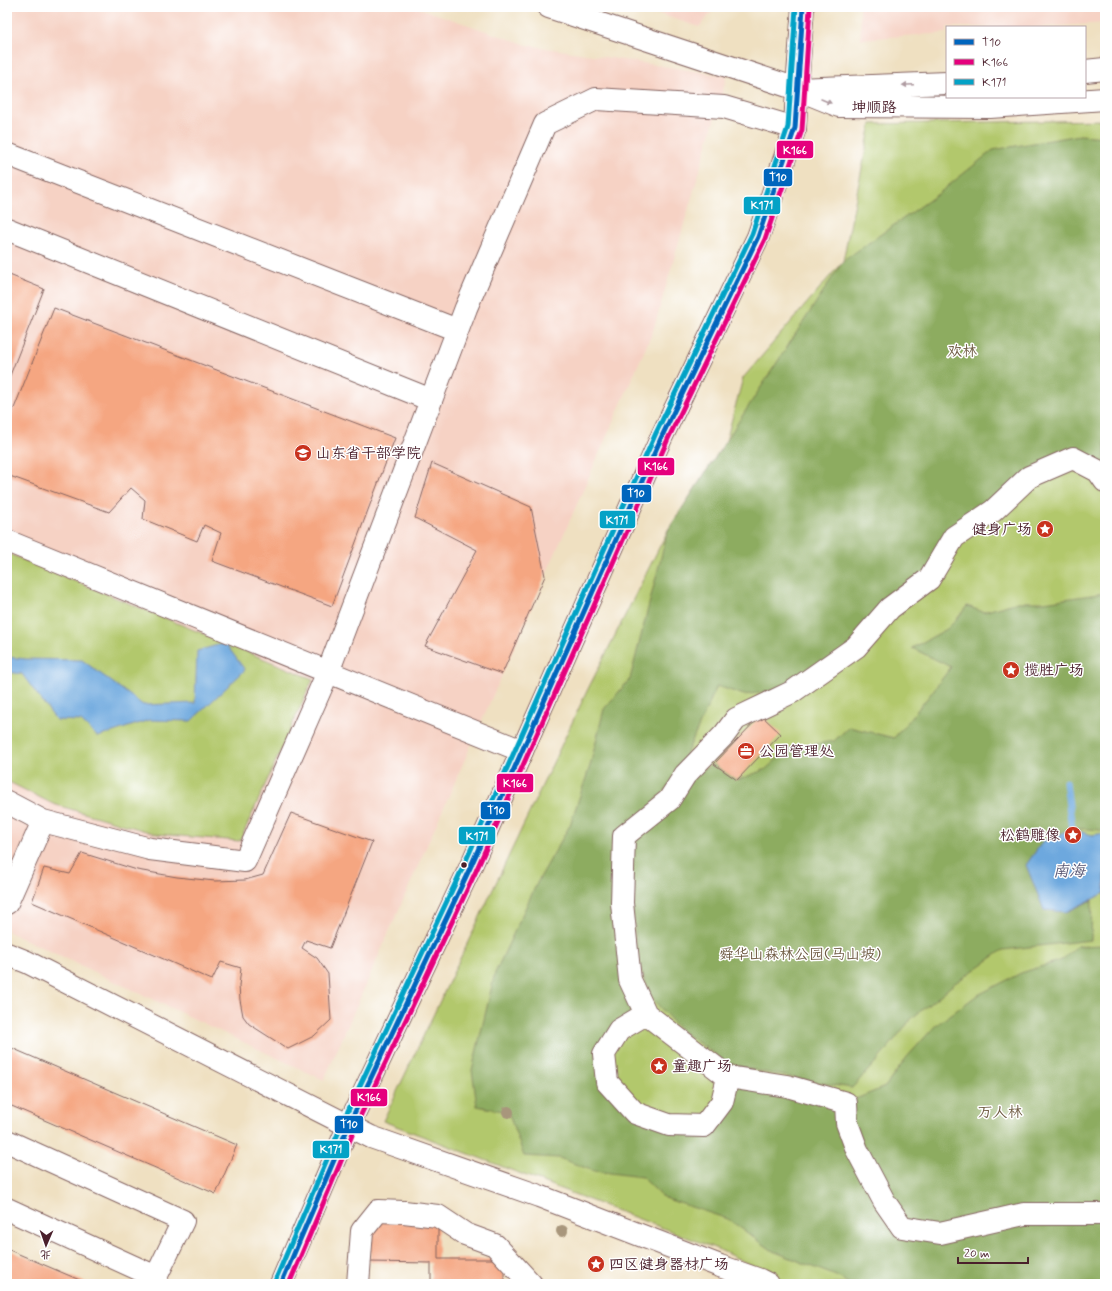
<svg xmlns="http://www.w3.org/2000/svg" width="1112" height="1291" font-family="Mynerve,'LXGW WenKai TC',sans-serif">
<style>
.built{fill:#f6d2c4}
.green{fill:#b2c86c;stroke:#7e744c}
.forest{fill:#8dac60;stroke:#6c6646}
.water{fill:#6da8de;stroke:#5c6484}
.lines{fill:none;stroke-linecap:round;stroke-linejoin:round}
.stream{stroke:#6da8de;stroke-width:7}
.building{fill:#f5a681}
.minor-casing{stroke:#846360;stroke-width:24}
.major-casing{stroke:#846360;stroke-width:24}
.minor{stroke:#fff;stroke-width:22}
.major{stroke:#fff;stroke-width:22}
.bus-1-casing{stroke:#fff;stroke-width:8}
.bus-2-casing{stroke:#fff;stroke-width:8}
.bus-3-casing{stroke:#fff;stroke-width:8}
.bus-1{stroke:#0065bd;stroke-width:5}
.bus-2{stroke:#e5007d;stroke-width:5}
.bus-3{stroke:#04a2c6;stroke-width:5}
.tree{fill:#a8967b}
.oneway{fill:#ae9aa0}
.bus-dot{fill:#4a1f2b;stroke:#fff;stroke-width:1.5}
.labels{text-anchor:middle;stroke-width:3;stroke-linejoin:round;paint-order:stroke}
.street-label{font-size:15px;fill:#4a1f2b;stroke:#fff}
.park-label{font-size:15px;fill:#6e5a42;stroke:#fff}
.poi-label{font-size:15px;fill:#4a1f2b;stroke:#fff;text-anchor:start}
.water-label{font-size:16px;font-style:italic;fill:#585673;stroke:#fff}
.line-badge{stroke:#fff;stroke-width:1.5}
.badge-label{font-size:11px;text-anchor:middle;font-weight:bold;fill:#fff}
</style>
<rect width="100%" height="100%" fill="#fff"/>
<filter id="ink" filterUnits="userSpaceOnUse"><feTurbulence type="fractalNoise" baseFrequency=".025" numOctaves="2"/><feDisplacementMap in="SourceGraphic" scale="8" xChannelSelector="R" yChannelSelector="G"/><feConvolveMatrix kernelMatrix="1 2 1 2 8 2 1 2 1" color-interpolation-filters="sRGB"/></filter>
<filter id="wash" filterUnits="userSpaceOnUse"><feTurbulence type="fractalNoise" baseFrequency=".012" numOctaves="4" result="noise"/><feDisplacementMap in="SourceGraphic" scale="16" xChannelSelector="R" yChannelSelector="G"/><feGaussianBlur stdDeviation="0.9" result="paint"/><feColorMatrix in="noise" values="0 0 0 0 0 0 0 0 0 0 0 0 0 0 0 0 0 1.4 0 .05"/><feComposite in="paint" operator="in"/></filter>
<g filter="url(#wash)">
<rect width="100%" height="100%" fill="#efe0c1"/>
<!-- built -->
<path class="built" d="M7 7H416L527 45 727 76 653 331 324 1080 7 931Z
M638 7H716L699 27Z
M860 7H1105V23L1041 27H947V33L861 39Z"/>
<!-- green -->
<path class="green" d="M1105 120V1284H789L720 1250 383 1121 587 691 668 530 726 441 743 378 843 261 871 124Z
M7 553 313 679 240 841 156 834 53 804 7 781Z"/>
<!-- forest -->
<path class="forest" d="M1080 135 1105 137V481L1073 458 1029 477 864 638 778 690 744 695 717 686 675 779 617 843 646 1014 604 1054 634 1112 704 1126 728 1077 846 1103 885 1087 907 1057 935 1026 976 996 1021 973 1062 960 1077 946 1105 945V1284H850L836 1276 773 1251 728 1219 664 1198 642 1177 594 1171 559 1158 524 1156 508 1112 477 1106 472 1070 495 973 537 883 570 825 590 766 604 709 630 679 668 530 843 261 938 194 993 150Z
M1105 593V831C1076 826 1070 830 1044 841L1066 912 1092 900 1091 940 1003 950 955 983 911 1019 883 1054 852 1088 815 1082 753 1070 728 1063 680 1030 651 997 638 961 631 895V858L642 826 689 777 714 764 738 780 766 769 789 748 834 741 849 727 894 738 929 696 951 667 912 648 947 629 956 620 967 606 983 612 1018 602H1044Z"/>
<!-- water -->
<path class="water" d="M225 643 245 670 191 721 149 720 98 737 81 721 56 720 22 674 7 672V657L26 659 82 660 143 705 195 703 197 651Z
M1072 829 1092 835 1105 833V893L1066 912 1044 910 1026 865 1043 841Z"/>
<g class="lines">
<!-- stream -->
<path class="stream" d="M1066 782 1072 829"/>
</g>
<g id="blocks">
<!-- building -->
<path class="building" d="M7 274 44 289 7 383Z
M54 308 395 438 332 606 212 561 221 533 204 525 197 541 143 519 145 500 131 488 109 512 7 475V426Z
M432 463 531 507 545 576 502 674 425 646 477 550 415 518Z
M761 715 781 734 737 780 714 764Z
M291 813 372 842 330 948 306 940 302 948 317 958 328 974 331 1020 314 1036 288 1049 249 1024 243 1016 240 1000 239 986 241 968 221 962 212 980 32 902 44 868 70 874 82 853 137 870 177 877 215 881 245 880 263 875Z
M7 1046 237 1145 216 1194 7 1104Z
M370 1221H438V1259H504V1284H431V1263L370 1262Z
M7 1249 89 1284H7Z"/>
</g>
</g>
<g filter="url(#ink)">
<use href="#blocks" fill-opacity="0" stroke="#846360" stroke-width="1"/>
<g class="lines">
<defs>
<path id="minor" d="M549 7 797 89
M1085 71 1105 69
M947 83 797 89 839 106 990 107 1105 99
M7 154 457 330
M7 229 431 400
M7 541 522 751
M7 802 43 821 7 903
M43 821 150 849 245 861 328 672 466 308 545 124 596 99 724 107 795 128
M7 954 27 962 371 1137 539 1196 720 1266 760 1280 768 1284
M646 1014 619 1030 604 1054 607 1082 635 1113 669 1125 704 1126 722 1102 728 1077 787 1086 846 1103 847 1123 857 1150 884 1201 902 1227 940 1233 1024 1214H1105
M728 1077 646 1014 630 980 622 903 624 836 669 800 685 775 724 735 736 719 792 692 856 647 890 608 929 579 954 537 993 511 1029 477 1073 458 1098 471 1105 481
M7 1141 183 1221 156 1277 7 1209
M358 1284 362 1231 378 1211 404 1212 438 1216 465 1234 495 1245 531 1284"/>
<path id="major" d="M281 1284 352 1118 470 868 662 436 758 237 795 128 797 89 803 7"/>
</defs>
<!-- minor casing -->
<use href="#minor" class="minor-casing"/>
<!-- major casing -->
<use href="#major" class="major-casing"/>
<!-- minor -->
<use href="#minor" class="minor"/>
<!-- major -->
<use href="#major" class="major"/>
<defs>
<path id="bus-1" d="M281 1284 352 1118 470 868 662 436 758 237 795 128 803 7"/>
<path id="bus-2" d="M289 1284 358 1121 476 871 668 439 765 239 802 130 810 8"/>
<path id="bus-3" d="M275 1281 346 1115 464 865 656 433 752 234 788 127 796 7"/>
</defs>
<!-- bus-1 casing -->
<use href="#bus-1" class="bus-1-casing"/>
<!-- bus-2 casing -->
<use href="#bus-2" class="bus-2-casing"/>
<!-- bus-3 casing -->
<use href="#bus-3" class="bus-3-casing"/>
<!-- bus-1 -->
<use href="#bus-1" class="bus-1"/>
<!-- bus-2 -->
<use href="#bus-2" class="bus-2"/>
<!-- bus-3 -->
<use href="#bus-3" class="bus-3"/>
</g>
<!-- trees -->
<g class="tree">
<circle cx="508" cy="1112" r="6"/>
<circle cx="562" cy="1231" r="6"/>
</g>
<!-- one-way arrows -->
<defs><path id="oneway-solid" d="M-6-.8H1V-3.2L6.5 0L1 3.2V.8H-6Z"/></defs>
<g class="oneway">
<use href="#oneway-solid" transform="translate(908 85) rotate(178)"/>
<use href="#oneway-solid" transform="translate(826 101) rotate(23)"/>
</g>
</g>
<!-- icons -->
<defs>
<symbol id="university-disc" viewBox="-11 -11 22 22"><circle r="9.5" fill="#c8321e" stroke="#fff"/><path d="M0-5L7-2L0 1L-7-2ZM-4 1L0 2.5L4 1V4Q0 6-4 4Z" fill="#fff"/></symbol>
<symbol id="sight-disc" viewBox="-11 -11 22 22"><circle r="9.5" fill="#c8321e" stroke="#fff"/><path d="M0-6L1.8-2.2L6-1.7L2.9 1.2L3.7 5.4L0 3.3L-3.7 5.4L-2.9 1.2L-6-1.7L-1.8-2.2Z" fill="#fff"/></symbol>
<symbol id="office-disc" viewBox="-11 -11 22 22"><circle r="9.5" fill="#c8321e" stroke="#fff"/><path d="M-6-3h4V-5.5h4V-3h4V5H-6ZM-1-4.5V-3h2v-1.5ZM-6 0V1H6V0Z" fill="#fff"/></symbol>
</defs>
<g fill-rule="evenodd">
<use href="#university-disc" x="293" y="443" width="20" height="20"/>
<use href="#sight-disc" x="1035" y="519" width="20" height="20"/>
<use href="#sight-disc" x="1001" y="660" width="20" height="20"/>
<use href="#office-disc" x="736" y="741" width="20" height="20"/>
<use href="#sight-disc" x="1063" y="825" width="20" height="20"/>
<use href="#sight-disc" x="649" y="1056" width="20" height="20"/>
<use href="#sight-disc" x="586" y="1254" width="20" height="20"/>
</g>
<!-- markers -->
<circle class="bus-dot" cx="464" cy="865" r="3.5"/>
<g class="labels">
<!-- street labels -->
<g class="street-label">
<text x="874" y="112">坤顺路</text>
</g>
<!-- park labels -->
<g class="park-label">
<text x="962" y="356">欢林</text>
<text x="800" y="959">舜华山森林公园(马山坡)</text>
<text x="1000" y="1117">万人林</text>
</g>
<!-- poi labels -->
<g class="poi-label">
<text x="316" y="458">山东省干部学院</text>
<text x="1032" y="534" text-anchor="end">健身广场</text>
<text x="1024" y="675">揽胜广场</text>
<text x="759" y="756">公园管理处</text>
<text x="1060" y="840" text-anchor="end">松鹤雕像</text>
<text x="672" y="1071">童趣广场</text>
<text x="609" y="1269">四区健身器材广场</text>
</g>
<!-- water labels -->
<g class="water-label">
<text x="1069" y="876">南海</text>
</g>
</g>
<g class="line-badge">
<rect x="776" y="140" width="38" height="19" rx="4" fill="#e5007d"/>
<rect x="763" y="168" width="30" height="19" rx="4" fill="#0065bd"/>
<rect x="743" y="196" width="38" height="19" rx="4" fill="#04a2c6"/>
<rect x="637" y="457" width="38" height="19" rx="4" fill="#e5007d"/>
<rect x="621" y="484" width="31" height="19" rx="4" fill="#0065bd"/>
<rect x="599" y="510" width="37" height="19" rx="4" fill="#04a2c6"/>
<rect x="496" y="773" width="38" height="20" rx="4" fill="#e5007d"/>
<rect x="480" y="801" width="31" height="19" rx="4" fill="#0065bd"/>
<rect x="458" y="826" width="38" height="19" rx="4" fill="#04a2c6"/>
<rect x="350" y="1088" width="38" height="19" rx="4" fill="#e5007d"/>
<rect x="334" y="1115" width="30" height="19" rx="4" fill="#0065bd"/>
<rect x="312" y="1140" width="38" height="19" rx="4" fill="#04a2c6"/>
</g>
<g class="badge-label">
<text x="795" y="154">K166</text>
<text x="778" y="181">T10</text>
<text x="762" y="209">K171</text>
<text x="656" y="470">K166</text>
<text x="636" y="497">T10</text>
<text x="617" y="524">K171</text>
<text x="515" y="787">K166</text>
<text x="496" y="814">T10</text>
<text x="477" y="840">K171</text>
<text x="369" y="1101">K166</text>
<text x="349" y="1128">T10</text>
<text x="331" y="1153">K171</text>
</g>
<!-- margin -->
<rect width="1112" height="1291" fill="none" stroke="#fff" stroke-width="24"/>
<!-- legend -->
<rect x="946" y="26" width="140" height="72" fill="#ffffff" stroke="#b7a5aa"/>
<rect x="954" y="39" width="20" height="6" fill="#0065bd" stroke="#b7a5aa"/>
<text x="982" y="46" font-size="12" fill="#4a1f2b">T10</text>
<rect x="954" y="59" width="20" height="6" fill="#e5007d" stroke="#b7a5aa"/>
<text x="982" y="66" font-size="12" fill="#4a1f2b">K166</text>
<rect x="954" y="79" width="20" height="6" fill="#04a2c6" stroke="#b7a5aa"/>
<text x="982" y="86" font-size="12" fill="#4a1f2b">K171</text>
<!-- north arrow -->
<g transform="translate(46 1245) rotate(182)" stroke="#ffffff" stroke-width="3" paint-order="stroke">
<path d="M0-3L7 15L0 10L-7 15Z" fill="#4a1f2b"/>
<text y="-6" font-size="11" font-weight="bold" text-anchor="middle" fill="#4a1f2b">北</text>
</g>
<!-- scale -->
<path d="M958 1257v6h70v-6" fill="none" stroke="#4a1f2b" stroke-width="2"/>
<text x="964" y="1257" font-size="12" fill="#4a1f2b" stroke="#ffffff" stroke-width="3" paint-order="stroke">20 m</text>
</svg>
